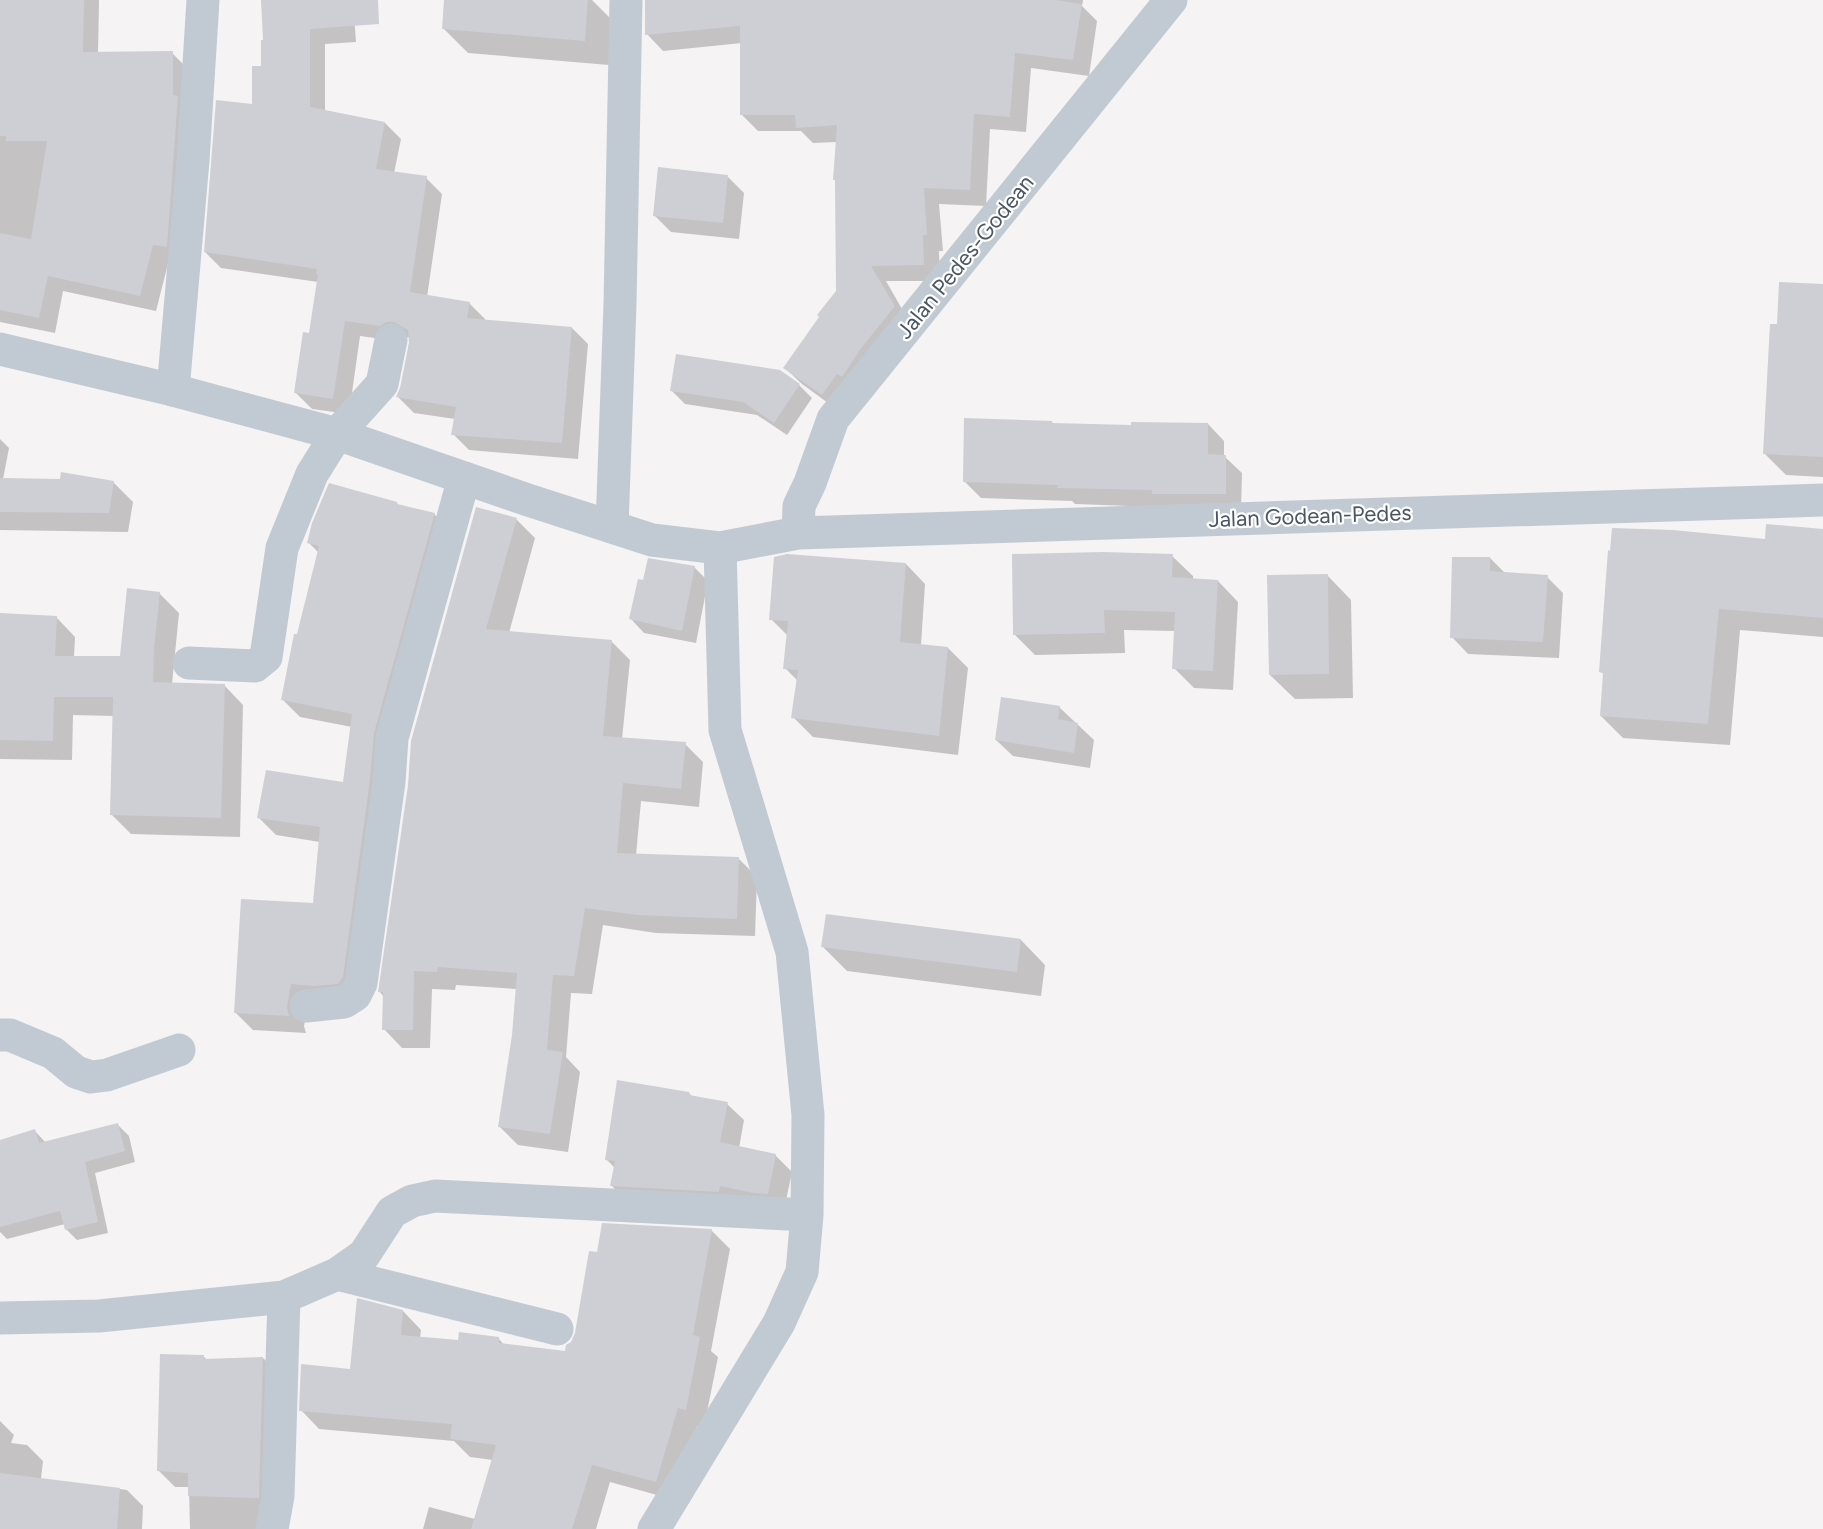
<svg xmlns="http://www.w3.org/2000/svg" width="1823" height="1529" font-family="Figtree,sans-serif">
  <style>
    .shadow { fill: #0003 }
    .building { fill: #cdcfd5 }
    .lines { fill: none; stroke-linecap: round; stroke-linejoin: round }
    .minor { stroke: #c1cad2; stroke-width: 33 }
    .tertiary { stroke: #c1cad2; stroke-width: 33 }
    .labels { text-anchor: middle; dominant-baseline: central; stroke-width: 4.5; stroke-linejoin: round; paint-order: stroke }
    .street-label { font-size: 22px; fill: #4a5661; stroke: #fff }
  </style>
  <rect width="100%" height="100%" fill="#f5f3f3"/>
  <path class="shadow" d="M 0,0 L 99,0 L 98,53 L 172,53 L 188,69 L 169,260 L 156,311 L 63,291 L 55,333 L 0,322 Z
    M 263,0 L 353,0 L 356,42 L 325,44 L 325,112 L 385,123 L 401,139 L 394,173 L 426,178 L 442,194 L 427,297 L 469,303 L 485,319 L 485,321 L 572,328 L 588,344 L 578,459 L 469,450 L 453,434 L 455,419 L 414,413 L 398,397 L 402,388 L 410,337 L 402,338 L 396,341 L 360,336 L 349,414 L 312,409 L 296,393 L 311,335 L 318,282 L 221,268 L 205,252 L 254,106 L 263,68 L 265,42 Z
    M 446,0 L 592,0 L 613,21 L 609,65 L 468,53 L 443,28 Z
    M 646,0 L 1083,0 L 1082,6 L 1097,21 L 1089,76 L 1031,68 L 1026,132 L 990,129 L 986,206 L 939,204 L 943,251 L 939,251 L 940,281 L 886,281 L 910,323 L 839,411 L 802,384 L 785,368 L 838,292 L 837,142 L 813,143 L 801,131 L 758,131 L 741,114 L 742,43 L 663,51 L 647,34 Z
    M 728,177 L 744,193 L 739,239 L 671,232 L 654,215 Z
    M 1823,286 L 1823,477 L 1786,475 L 1765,454 L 1778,326 Z
    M 799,385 L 812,398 L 787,435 L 757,415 L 685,404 L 672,391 Z
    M 1052,422 L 1054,424 L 1132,426 L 1208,424 L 1224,441 L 1224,456 L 1242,473 L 1241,510 L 1075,504 L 1072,501 L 981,498 L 964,481 Z
    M 0,439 L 9,448 L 3,479 L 113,482 L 133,502 L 128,532 L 0,530 Z
    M 397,503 L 400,507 L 434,514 L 452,532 L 391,752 L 360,995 L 309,1001 L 304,1026 L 306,1033 L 253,1030 L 235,1012 L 314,904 L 320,842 L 276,835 L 259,818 L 344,783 L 352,727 L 300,717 L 282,699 L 319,553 L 308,542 Z
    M 477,508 L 517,520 L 535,538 L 509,633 L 611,641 L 630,660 L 622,739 L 685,744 L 703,762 L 699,807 L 641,801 L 636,855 L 738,858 L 757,877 L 755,936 L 656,933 L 603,925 L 592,994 L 571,993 L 566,1057 L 580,1072 L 568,1152 L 518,1145 L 500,1127 L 513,1035 L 517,989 L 456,985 L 455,990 L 432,989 L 430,1048 L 402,1048 L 384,1029 L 384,997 L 379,991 Z
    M 1823,530 L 1823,637 L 1740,630 L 1730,745 L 1623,738 L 1601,716 L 1605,675 L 1601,672 L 1766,540 Z
    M 1172,556 L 1193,576 L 1193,580 L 1218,581 L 1238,602 L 1233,690 L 1194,688 L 1174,668 L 1176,631 L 1124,630 L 1125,653 L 1035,655 L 1014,634 Z
    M 1490,558 L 1505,573 L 1547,577 L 1563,593 L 1559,658 L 1468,654 L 1452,637 Z
    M 906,564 L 925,584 L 921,645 L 948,648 L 968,668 L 958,755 L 813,737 L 793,717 L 798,681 L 785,668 L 788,636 L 771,619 Z
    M 694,567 L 708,581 L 696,643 L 644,633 L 631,619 L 644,582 Z
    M 1327,575 L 1351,600 L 1353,698 L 1295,699 L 1270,675 Z
    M 159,593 L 179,613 L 172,684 L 224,685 L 243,705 L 240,837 L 131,834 L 111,814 L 114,716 L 73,715 L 72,760 L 0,759 L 0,614 L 56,617 L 75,637 L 74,657 L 121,657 Z
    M 1059,707 L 1094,740 L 1090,768 L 1013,756 L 996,740 Z
    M 1021,940 L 1045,965 L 1041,996 L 847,971 L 823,947 Z
    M 689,1093 L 692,1097 L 727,1104 L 744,1120 L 739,1148 L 775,1155 L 792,1172 L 784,1210 L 628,1202 L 612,1186 L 615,1168 L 607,1160 Z
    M 118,1125 L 129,1136 L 135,1162 L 95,1173 L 108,1233 L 77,1240 L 66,1229 L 65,1224 L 7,1239 L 0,1232 L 0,1141 L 35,1131 L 46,1143 Z
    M 711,1230 L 730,1249 L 711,1351 L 718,1357 L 704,1427 L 697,1426 L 675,1500 L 610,1482 L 596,1529 L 423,1529 L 429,1507 L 475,1519 L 493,1460 L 470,1457 L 454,1441 L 319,1429 L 301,1410 L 352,1370 L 403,1311 L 421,1330 L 420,1338 L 459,1341 L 499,1339 L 505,1346 L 567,1352 L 577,1333 L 598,1254 Z
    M 203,1356 L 207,1360 L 263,1358 L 279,1374 L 270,1529 L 190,1529 L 189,1487 L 175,1487 L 159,1471 Z
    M 0,1421 L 14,1435 L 11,1443 L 27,1445 L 43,1461 L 41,1479 L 127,1490 L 143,1506 L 142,1529 L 0,1529 Z"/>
  <path class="building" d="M 0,0 L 84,0 L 83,52 L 173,51 L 173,95 L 178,96 L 167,247 L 153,245 L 140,296 L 48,276 L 39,318 L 0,310 L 0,233 L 31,239 L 47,141 L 6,141 L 6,136 L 0,136 Z
    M 261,0 L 378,0 L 379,24 L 310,29 L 310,107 L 385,122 L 376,169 L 427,176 L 410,292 L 470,302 L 467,318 L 572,327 L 562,443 L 451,435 L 456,407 L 396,397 L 400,388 L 409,343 L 408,330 L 394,322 L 386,322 L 380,326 L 345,321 L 333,399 L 294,393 L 303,332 L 309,333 L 318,274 L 316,274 L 317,269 L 204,252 L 216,100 L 252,104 L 252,66 L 261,66 L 261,40 L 263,40 Z
    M 444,0 L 588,0 L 585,41 L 442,29 Z
    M 645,0 L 1055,0 L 1082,4 L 1073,60 L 1015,53 L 1010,117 L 974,114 L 970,190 L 924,188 L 927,235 L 923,235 L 924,265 L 871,266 L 895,306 L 862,347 L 842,377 L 837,374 L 822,395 L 783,368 L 819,317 L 817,315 L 836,291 L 835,180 L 833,180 L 837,125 L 796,128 L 795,115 L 740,115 L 740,26 L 645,35 Z
    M 658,167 L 728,175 L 723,223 L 653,216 Z
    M 1779,282 L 1823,284 L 1823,457 L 1763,454 L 1770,324 L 1777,324 Z
    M 676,354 L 780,370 L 800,384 L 774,423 L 743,402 L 670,391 Z
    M 964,418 L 1052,421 L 1052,423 L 1131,425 L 1131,422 L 1208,423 L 1208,454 L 1226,455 L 1226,494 L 1152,494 L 1152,490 L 1057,488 L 1058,485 L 963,482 Z
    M 61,472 L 114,481 L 109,513 L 0,512 L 0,478 L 60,479 Z
    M 329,483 L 397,502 L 397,504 L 435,513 L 374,733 L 370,780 L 343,977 L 338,984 L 314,986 L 291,984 L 287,1007 L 289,1016 L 234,1013 L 241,899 L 313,903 L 320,827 L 257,818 L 266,770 L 343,782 L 352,714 L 281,700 L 294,634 L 297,634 L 319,546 L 307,543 L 312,523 Z
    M 476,507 L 517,518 L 486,629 L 612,640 L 603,736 L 686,742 L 681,789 L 623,783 L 617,853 L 739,857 L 737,919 L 637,915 L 585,908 L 574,976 L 553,975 L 547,1050 L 563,1052 L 550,1134 L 498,1127 L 512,1035 L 517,973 L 438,967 L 437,972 L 414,971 L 413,1030 L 382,1030 L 383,992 L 378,992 L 408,785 L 411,741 Z
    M 1766,524 L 1823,529 L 1823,618 L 1719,609 L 1708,724 L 1600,716 L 1603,673 L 1599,672 L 1608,550 L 1610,551 L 1612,528 L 1673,530 L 1765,539 Z
    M 1103,552 L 1173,554 L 1172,577 L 1218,580 L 1213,671 L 1172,669 L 1175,612 L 1104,610 L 1105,633 L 1013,635 L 1012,554 Z
    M 787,554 L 906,563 L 900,642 L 948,647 L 939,736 L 791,718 L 798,670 L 783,669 L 788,621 L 769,620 L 774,557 Z
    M 1452,557 L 1490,557 L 1490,571 L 1548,575 L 1543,642 L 1450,638 Z
    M 648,558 L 695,566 L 682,631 L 629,619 L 638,579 L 643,580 Z
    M 1328,574 L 1329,674 L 1269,675 L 1267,575 Z
    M 127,588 L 160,592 L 154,648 L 153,682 L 225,684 L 221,818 L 110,815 L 113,697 L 54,697 L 53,741 L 0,740 L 0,613 L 57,616 L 55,656 L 120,656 Z
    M 1001,697 L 1060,706 L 1058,719 L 1078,723 L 1074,753 L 995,740 Z
    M 826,914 L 1021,939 L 1017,972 L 821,947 Z
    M 617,1080 L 689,1092 L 689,1095 L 728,1102 L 720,1142 L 776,1154 L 768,1194 L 753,1193 L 720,1186 L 719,1192 L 610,1186 L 615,1161 L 605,1160 Z
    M 118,1123 L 125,1151 L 85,1162 L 98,1222 L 65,1230 L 60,1211 L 0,1227 L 0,1140 L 35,1129 L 39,1143 Z
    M 602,1223 L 712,1229 L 693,1335 L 700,1337 L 686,1410 L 678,1408 L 656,1482 L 592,1465 L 572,1529 L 471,1529 L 496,1445 L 450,1439 L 452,1424 L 299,1411 L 301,1364 L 350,1369 L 357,1298 L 403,1310 L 401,1335 L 458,1340 L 459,1332 L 499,1337 L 499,1343 L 565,1351 L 566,1345 L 571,1342 L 575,1333 L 589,1251 L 597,1252 Z
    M 160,1354 L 204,1355 L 204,1359 L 263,1357 L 259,1498 L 188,1496 L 188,1473 L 157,1471 Z
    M 0,1473 L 120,1488 L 117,1529 L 0,1529 Z"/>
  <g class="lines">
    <path class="minor" d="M 173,390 L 193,160 L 203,0
      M 612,527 L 620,304 L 626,0
      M 189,663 L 255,666 L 266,657 L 282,548 L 312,474 L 337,434 L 382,384 L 391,340
      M 306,1006 L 344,1002 L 355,995 L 361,983 L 389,782 L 392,738 L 464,478
      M 0,1035 L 10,1035 L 53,1053 L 76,1072 L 91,1077 L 107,1075 L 179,1050
      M 337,1274 L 557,1329
      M 0,1318 L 99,1316 L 284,1297 L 337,1274 L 364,1255 L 392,1212 L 412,1201 L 435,1196 L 807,1215
      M 272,1529 L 278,1496 L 284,1297
      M 654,1529 L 779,1323 L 802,1272 L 807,1215 L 808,1115 L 792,952 L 725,730 L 720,548"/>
    <path class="tertiary" d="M 0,349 L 173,390 L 337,434 L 528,500 L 652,540 L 720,548 L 798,533 L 1823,500
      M 798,533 L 799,506 L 810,483 L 833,419 L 1171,0"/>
  </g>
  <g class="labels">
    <g class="street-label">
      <text transform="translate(965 257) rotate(-51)">Jalan Pedes-Godean</text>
      <text transform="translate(1310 516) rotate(-2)">Jalan Godean-Pedes</text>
    </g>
  </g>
</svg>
